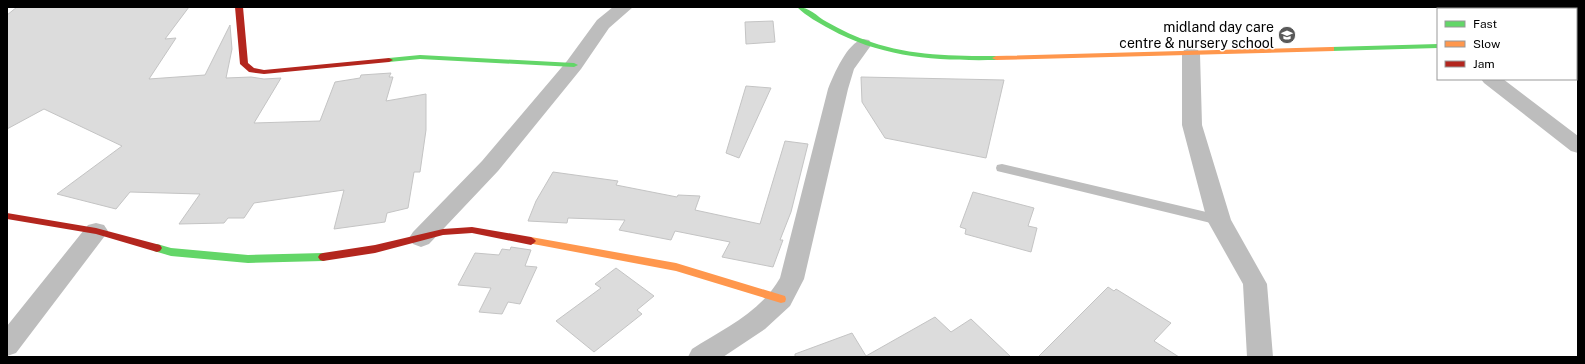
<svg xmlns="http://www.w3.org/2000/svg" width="1585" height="364" font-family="'Public Sans',sans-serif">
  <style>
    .building { fill: #dcdcdc; stroke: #c4c4c4 }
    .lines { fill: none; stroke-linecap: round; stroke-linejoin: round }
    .lane { fill: #bdbdbd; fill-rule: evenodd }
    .street { fill: #bdbdbd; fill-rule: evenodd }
    .fast { fill: #63d668; fill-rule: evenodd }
    .slow { fill: #ff974d; fill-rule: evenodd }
    .jam { fill: #b3261e; fill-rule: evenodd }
    .labels { text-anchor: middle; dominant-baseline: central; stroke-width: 3; stroke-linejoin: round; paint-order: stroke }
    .poi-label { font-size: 14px; fill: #000; stroke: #fff; text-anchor: end }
  </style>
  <rect width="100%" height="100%" fill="#fff"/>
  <path class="building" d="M 17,7 L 189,7 L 165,39 L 176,38 L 149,79 L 205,75 L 230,25 L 232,49 L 226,78 L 251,77 L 264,79 L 281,78 L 254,123 L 320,121 L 335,82 L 360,78 L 361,75 L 391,73 L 389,77 L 393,77 L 386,101 L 426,94 L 426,130 L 420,172 L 414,172 L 408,208 L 387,213 L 385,222 L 334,229 L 344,190 L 254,203 L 244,218 L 228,218 L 224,223 L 179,224 L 200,194 L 130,192 L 116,209 L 57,194 L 122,146 L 44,109 L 7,129 L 7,15 Z
    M 773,21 L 775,42 L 746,44 L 745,22 Z
    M 861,77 L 1004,80 L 986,158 L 885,138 L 862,102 Z
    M 746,86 L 771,88 L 739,158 L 726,153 Z
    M 785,141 L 808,144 L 791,212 L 780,240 L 783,240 L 773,267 L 722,257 L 730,242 L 675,231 L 671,240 L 619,230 L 625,220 L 568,218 L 567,223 L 528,221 L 536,201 L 553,172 L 618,181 L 616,185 L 677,197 L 678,195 L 700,196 L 695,210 L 760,224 Z
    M 973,192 L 1034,208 L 1028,226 L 1037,228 L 1031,252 L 965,234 L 966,229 L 960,227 Z
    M 511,247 L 531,250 L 525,266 L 537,267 L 520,304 L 508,302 L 502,314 L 479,312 L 491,288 L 458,285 L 475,253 L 499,255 L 502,249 L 510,250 Z
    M 616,268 L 654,296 L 637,310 L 642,314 L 594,352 L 556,321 L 601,288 L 595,284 Z
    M 1108,287 L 1114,291 L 1116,289 L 1171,323 L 1154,341 L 1179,357 L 1038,357 Z
    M 935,317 L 951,332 L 971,319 L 1011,357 L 795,357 L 795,354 L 852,333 L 866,356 Z"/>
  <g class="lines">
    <path class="lane" d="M 1002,164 L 1219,215 L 1224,217 L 1226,220 L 1224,223 L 1219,225 L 997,171 L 996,168 L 997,165 Z"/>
    <path class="street" d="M 613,7 L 633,7 L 609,28 L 581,69 L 498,171 L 429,244 L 421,247 L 413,244 L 409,238 L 413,232 L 482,161 L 567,61 L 597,20 Z
      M 863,39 L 869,40 L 872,44 L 854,69 L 848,89 L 804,279 L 790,306 L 765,329 L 723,357 L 688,357 L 692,349 C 723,329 761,312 780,278 L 828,89 C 834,74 847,43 863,39 Z
      M 1191,48 L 1198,50 L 1200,54 L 1202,125 L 1231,220 L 1267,284 L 1273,357 L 1247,357 L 1243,284 L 1207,220 L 1182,125 L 1182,54 L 1184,50 Z
      M 1481,79 L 1503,79 L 1578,136 L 1578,153 L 1571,151 L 1484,83 Z
      M 96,223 L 104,225 L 108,231 L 104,237 L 16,353 L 7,356 L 7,326 L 88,225 Z"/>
    <path class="fast" d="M 797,7 C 810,7 816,16 827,22 C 841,30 856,37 871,42 C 911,56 954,56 996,56 L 1000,58 L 996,60 C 938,61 882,58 830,29 C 819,23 806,16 797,7 Z
      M 1438,44 L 1438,48 L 1331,51 L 1327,49 L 1331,47 Z
      M 420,55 L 574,63 L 578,65 L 574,67 L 420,59 L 389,62 L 385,60 L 389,58 Z
      M 157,244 L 171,248 L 248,255 L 323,253 L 326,254 L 328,257 L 326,260 L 323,261 L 248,263 L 171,256 L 154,251 L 152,248 L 154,245 Z"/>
    <path class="slow" d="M 1331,47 L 1334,47 L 1334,51 L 996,60 L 992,58 L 996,56 Z
      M 531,237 L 676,263 L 785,296 L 786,299 L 785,302 L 781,303 L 676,271 L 528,243 L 526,241 L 528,239 Z"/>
    <path class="jam" d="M 235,7 L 243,7 L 248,63 L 254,68 L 264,70 L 389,58 L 393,60 L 389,62 L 264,74 L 249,72 L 240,64 Z
      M 1576,41 L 1578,41 L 1578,45 L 1576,45 Z
      M 7,213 L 96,228 L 160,245 L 162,248 L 160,251 L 157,252 L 96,234 L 7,219 Z
      M 472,227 L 531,237 L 534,239 L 536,241 L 534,243 L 531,245 L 472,233 L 443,235 L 375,253 L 323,261 L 320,260 L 318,257 L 320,254 L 323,253 L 375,245 L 443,229 Z"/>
  </g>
  <defs>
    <symbol id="school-disc" viewBox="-11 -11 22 22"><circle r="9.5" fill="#595959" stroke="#fff"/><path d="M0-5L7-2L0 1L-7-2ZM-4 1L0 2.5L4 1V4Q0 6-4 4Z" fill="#fff"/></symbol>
  </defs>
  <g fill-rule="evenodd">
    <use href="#school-disc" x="1277" y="25" width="20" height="20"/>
  </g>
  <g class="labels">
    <g class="poi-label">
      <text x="1274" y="27">midland day care<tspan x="1274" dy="16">centre &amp; nursery school</tspan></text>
    </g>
  </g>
  <rect width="1585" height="364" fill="none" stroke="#000000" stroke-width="16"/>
  <rect x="1437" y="8" width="140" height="72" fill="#ffffff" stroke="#999999"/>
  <rect x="1445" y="21" width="20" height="6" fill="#63d668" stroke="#999999"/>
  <text x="1473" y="28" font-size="12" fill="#000000">Fast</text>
  <rect x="1445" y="41" width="20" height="6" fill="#ff974d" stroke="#999999"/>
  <text x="1473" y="48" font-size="12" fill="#000000">Slow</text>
  <rect x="1445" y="61" width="20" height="6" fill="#b3261e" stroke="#999999"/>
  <text x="1473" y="68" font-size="12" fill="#000000">Jam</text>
</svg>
